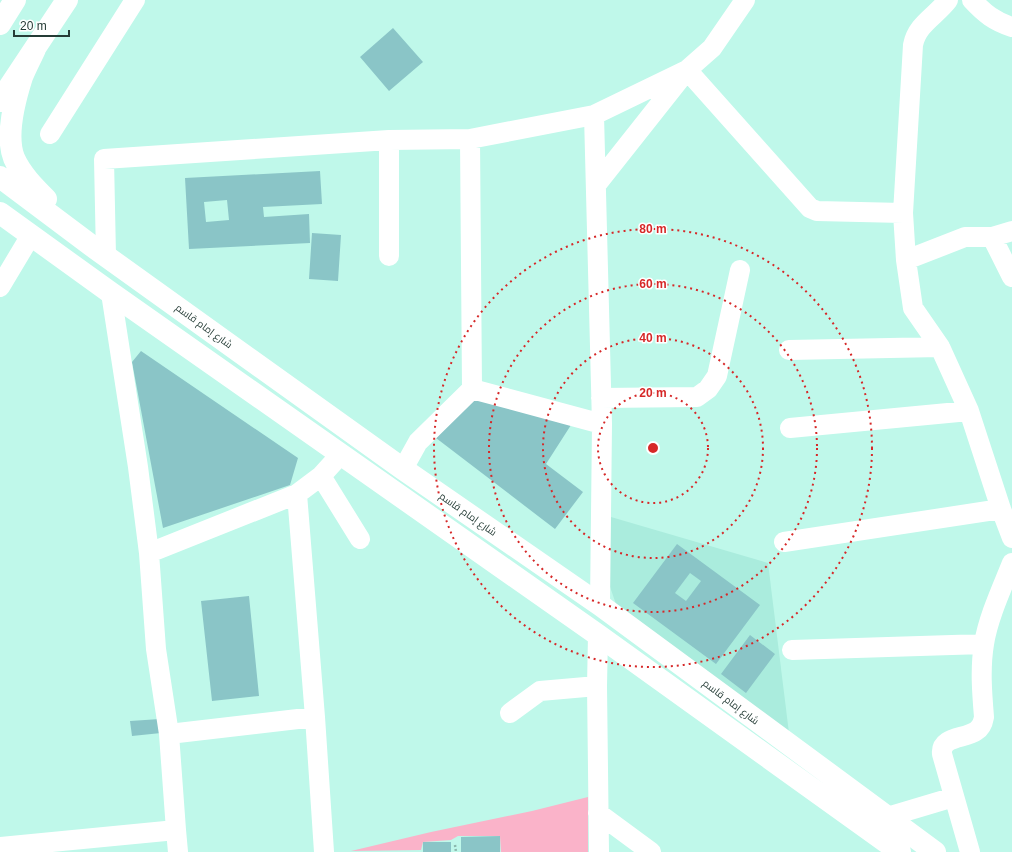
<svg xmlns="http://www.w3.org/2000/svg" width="1012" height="852" font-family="Arial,Cairo,sans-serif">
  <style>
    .built { fill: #aaecdd }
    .green { fill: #fab3c9 }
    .building { fill: #8ac5c7; fill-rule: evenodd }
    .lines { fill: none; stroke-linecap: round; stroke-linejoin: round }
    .path { stroke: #8bb8ad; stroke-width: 2.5; stroke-dasharray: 2 2; stroke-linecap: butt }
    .minor { stroke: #fff; stroke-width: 20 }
    .major { stroke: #fff; stroke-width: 22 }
    .ring { fill: none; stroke: #d62828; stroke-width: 2; stroke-dasharray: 2 4 }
    .labels { text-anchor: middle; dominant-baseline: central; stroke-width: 3; stroke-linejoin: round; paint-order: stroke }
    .street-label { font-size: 10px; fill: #253c36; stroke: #fff }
    .centre { fill: #d62828; stroke: #fff; stroke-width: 2 }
    .ring-label { font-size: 12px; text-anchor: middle; font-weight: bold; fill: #d62828; stroke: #fff; stroke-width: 3; stroke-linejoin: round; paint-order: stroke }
  </style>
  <rect width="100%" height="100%" fill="#bff8ea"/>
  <path class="built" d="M 611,517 L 768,563 L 789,733 L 617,607 L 609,584 Z"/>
  <path class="green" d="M 588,797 L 588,852 L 501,852 L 500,836 L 458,836 L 451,840 L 423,842 L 421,850 L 351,851 L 431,832 L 532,811 Z"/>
  <path class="building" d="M 393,28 L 423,62 L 389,91 L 360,57 Z
    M 320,171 L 322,204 L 263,207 L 264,217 L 309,214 L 310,243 L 189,249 L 185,178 ZM 227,200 L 229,220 L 206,222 L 204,202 Z
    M 312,233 L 341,235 L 338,281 L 309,279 Z
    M 141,351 L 298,458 L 290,485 L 163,528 L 132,362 Z
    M 475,398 L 571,425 L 546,464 L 583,492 L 555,529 L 436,438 Z
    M 677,544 L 760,605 L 716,664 L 633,603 ZM 690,573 L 701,581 L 686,601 L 675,593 Z
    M 249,596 L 259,696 L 212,701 L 201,601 Z
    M 750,635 L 775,654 L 746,693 L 721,674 Z
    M 160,719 L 161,733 L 132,736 L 130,721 Z
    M 500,836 L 500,852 L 461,852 L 461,837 Z
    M 423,842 L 451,842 L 451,852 L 423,852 Z"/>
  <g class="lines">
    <path class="path" d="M 455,845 L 456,852"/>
    <path class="minor" d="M 948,0 C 936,16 917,24 913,45 L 903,213 L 906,260 L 913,308 L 940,347 L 969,411 L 1001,509 L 1012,538
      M 972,0 C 985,14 994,21 1012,27
      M 594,115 L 602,424 L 600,605
      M 50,134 L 135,0
      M 470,139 L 472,389
      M 389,140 L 389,256
      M 596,185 L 687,70 L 712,48 L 745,0
      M 992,237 L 1012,277
      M 106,256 L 104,159 L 389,140 L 470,139 L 594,115 L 687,70 L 810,208 L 817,211 L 903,213
      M 906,260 L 965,237 L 992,237 L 1012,231
      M 0,287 L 31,235
      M 111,293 L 138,467 L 149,553 L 156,649 L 169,734 L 176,830 L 178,852
      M 789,350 L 940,347
      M 601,398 L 697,397 L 708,389 L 717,376 L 740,270
      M 790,428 L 969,411
      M 403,469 L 418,442 L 472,389 L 602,424
      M 321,476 L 360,539
      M 297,494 L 315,717 L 324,852
      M 784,542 L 1001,509
      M 149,553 L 297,494 L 321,476 L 341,454
      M 598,635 L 597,686 L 599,852
      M 792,650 L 984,644
      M 510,713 L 540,691 L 597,686
      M 169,734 L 315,717
      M 598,813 L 651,852
      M 887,817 L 954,797
      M 0,847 L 176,830
      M 970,852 L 942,754 C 940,736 965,739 976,731 C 981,728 983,723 984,717 C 982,693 980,668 984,644 C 988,618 1002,588 1012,563"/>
    <path class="major" d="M 0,24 L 15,0
      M 35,49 C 31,58 26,67 22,77 C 15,99 5,135 14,158 C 21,174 34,187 46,199
      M 0,101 L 67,0
      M 0,177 L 96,249 L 403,469 L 600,605 L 935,852
      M 0,213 L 111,293 L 598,635 L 900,852"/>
  </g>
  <g class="ring">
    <circle cx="653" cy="448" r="55"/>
    <circle cx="653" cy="448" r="110"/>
    <circle cx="653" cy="448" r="164"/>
    <circle cx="653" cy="448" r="219"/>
  </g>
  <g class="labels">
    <g class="street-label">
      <text transform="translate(204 326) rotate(36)">شارع إمام قاسم</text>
      <text transform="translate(468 514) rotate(35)">شارع إمام قاسم</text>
      <text transform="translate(731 702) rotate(37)">شارع إمام قاسم</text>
    </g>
  </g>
  <circle cx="653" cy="448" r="6" class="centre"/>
  <g class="ring-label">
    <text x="653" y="233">80 m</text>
    <text x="653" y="288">60 m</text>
    <text x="653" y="342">40 m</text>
    <text x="653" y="397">20 m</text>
  </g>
  <path d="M14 30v6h55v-6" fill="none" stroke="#253c36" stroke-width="2"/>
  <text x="20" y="30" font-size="12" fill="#253c36" stroke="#ffffff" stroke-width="3" paint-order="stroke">20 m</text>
</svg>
